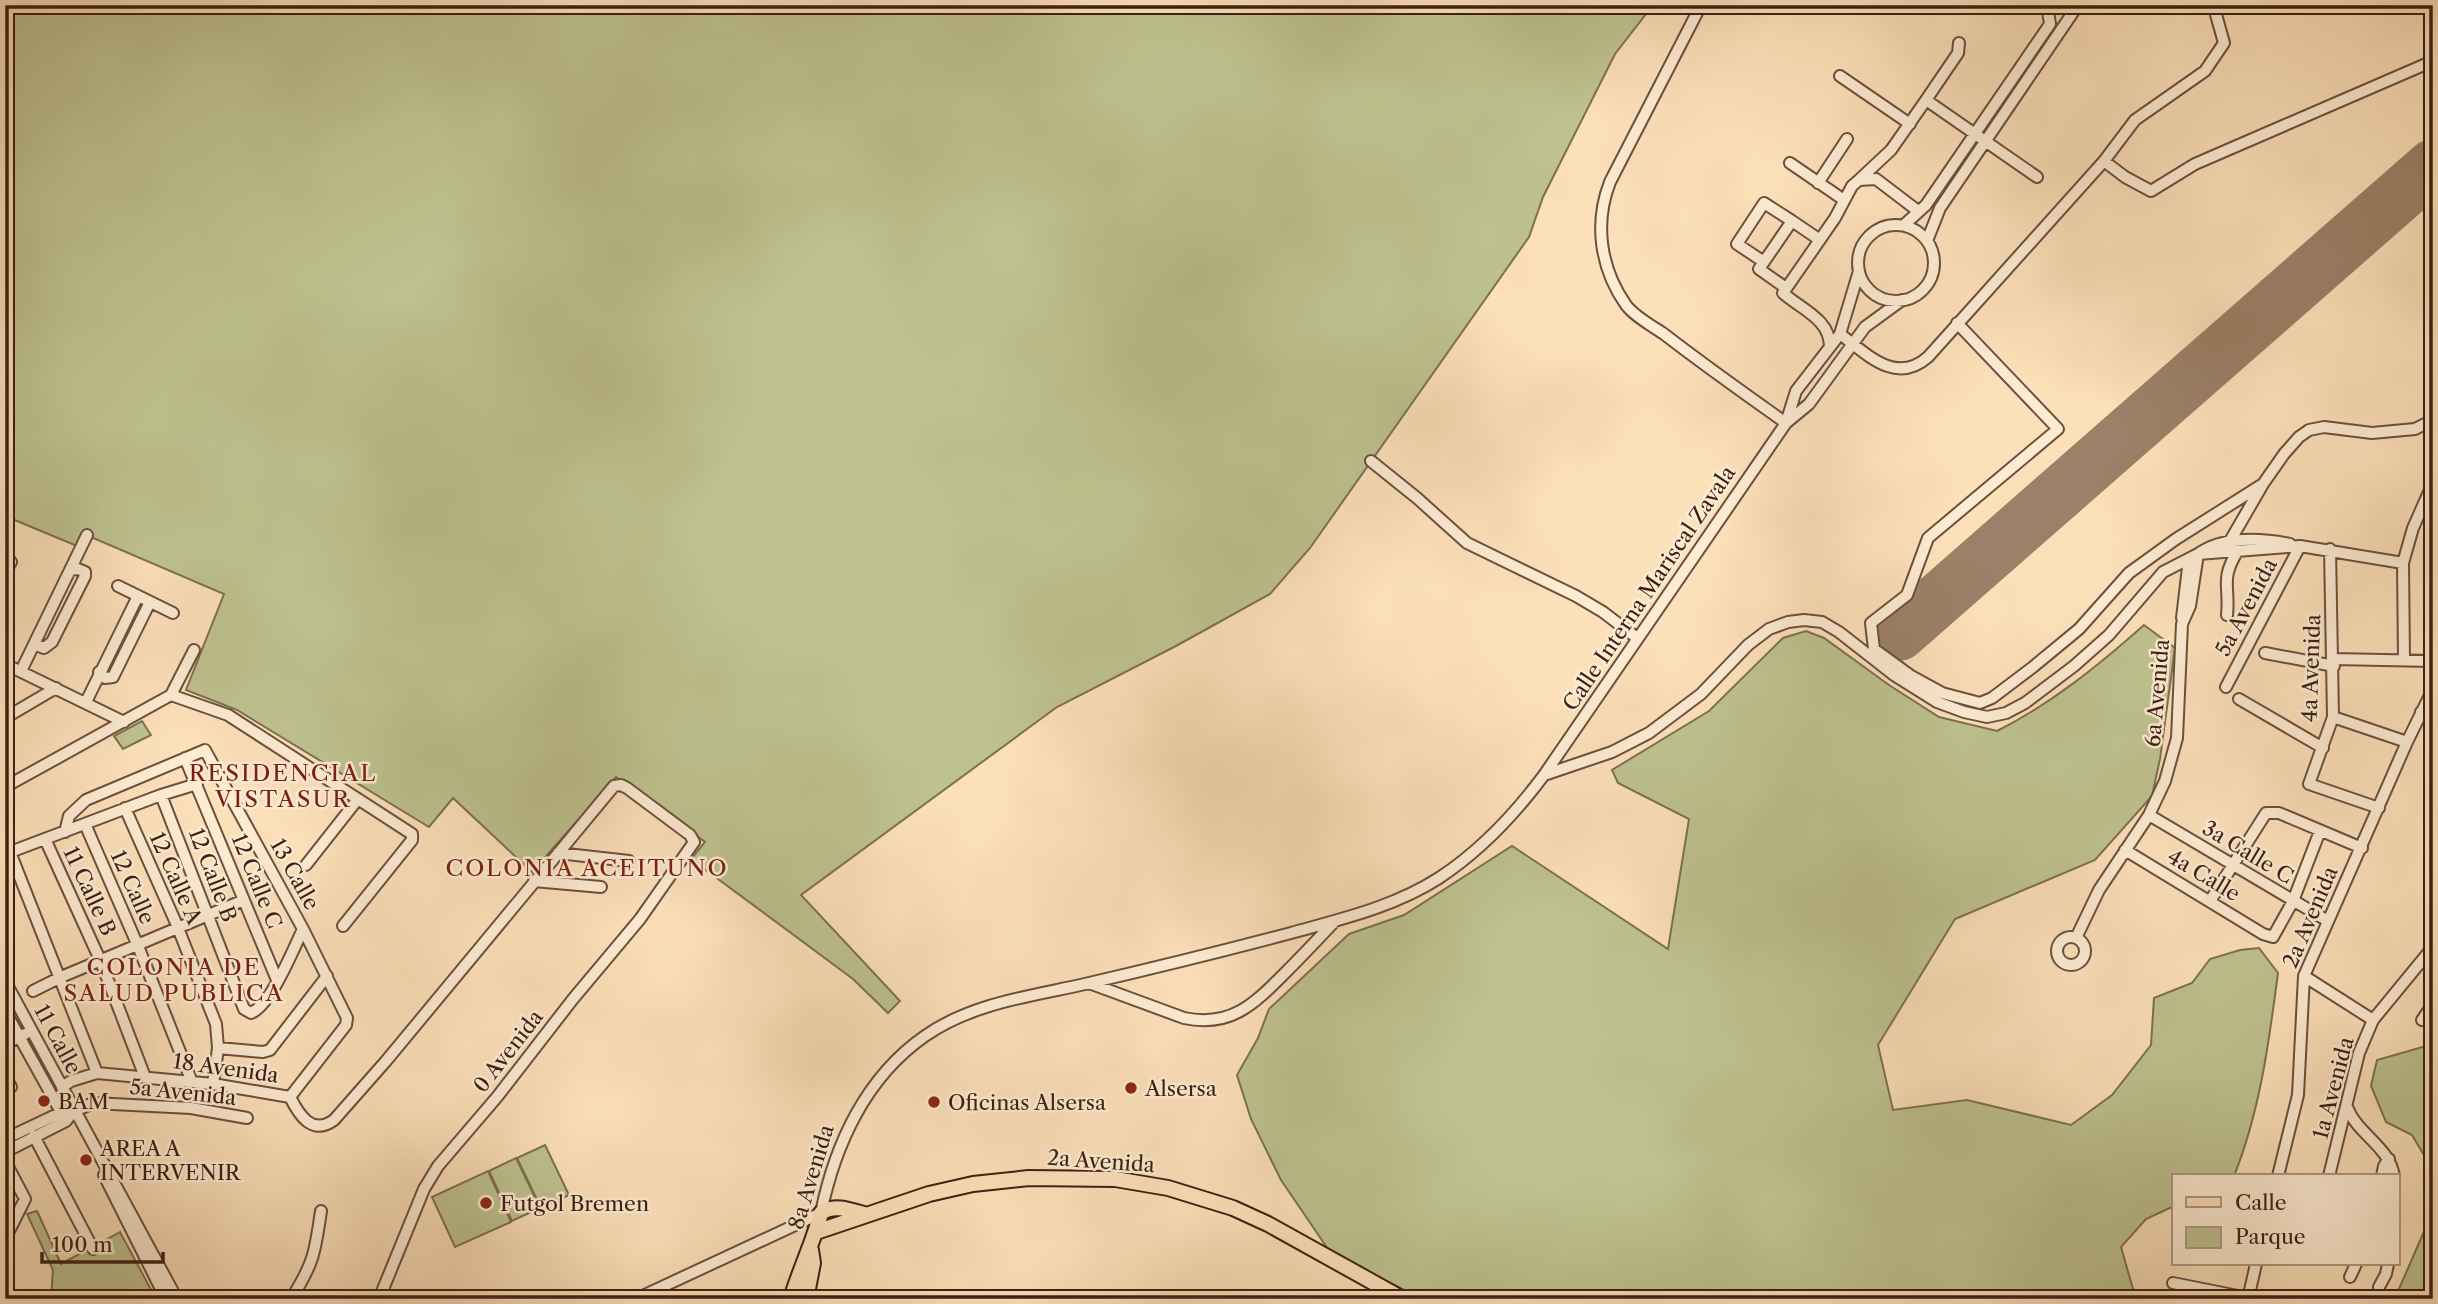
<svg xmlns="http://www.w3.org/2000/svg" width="2438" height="1304" font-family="'Libre Caslon Text',serif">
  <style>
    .green { fill: #bec290; stroke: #7d7052; stroke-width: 2 }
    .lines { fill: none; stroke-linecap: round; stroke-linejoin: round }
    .runway { stroke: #9c8067; stroke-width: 54 }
    .minor-casing { stroke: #6c4f3e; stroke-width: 14 }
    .major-casing { stroke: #3c1f14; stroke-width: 18 }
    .minor { stroke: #fdebd2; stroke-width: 10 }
    .major { stroke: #fce0ba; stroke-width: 14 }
    .poi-dot { fill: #8f2418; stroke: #fdebd2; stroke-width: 2.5 }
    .labels { text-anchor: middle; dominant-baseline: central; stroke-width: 5; stroke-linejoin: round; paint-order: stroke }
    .street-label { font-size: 21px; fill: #3c1f14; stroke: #fdebd2 }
    .poi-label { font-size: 21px; fill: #3c1f14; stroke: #fdebd2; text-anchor: start }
    .neighbourhood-label { font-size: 23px; letter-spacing: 2px; fill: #7a1f14; stroke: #fdebd2 }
  </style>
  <rect width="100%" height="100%" fill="#fce0ba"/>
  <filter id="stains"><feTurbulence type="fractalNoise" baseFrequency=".00286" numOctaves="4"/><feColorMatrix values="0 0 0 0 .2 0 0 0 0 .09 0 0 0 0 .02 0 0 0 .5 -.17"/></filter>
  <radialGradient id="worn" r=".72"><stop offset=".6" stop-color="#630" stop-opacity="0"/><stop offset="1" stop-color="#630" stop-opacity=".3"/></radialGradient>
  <path class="green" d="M 5,5 L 1653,5 L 1615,54 L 1543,197 L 1529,237 L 1310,548 L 1270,594 L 1176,646 L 1057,707 L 801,895 L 900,1001 L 888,1013 L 853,979 L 691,859 L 705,842 L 616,777 L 532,872 L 453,798 L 429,827 L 237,710 L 186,690 L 224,594 L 84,534 L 77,546 L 5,516 Z
    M 2144,625 L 2175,648 L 2160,759 L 2152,796 L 2095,860 L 1955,919 L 1878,1045 L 1893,1110 L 1967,1100 L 2071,1125 L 2112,1095 L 2151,1045 L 2154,998 L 2192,983 L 2210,959 L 2240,950 L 2259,948 L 2278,973 C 2269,1042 2260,1111 2234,1176 L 2174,1176 L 2174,1206 L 2146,1219 L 2121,1247 L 2135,1296 L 2141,1299 L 1961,1299 L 1942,1292 L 1901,1299 L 1423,1299 L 1332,1255 L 1281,1180 L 1251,1119 L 1237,1075 L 1258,1038 L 1269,1009 L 1349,934 L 1404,915 L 1512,846 L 1668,949 L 1689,819 L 1618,783 L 1612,770 L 1709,711 L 1783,638 L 1806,631 L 1824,638 L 1889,685 L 1939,717 L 1997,731 C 2051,704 2099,665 2144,625 Z
    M 142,721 L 151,735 L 123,749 L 114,736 Z
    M 2433,1044 L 2433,1299 L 2387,1299 L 2399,1289 L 2426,1227 L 2431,1167 L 2412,1135 L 2386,1122 L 2371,1086 L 2377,1060 Z
    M 545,1145 L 569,1195 L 541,1208 L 517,1158 Z
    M 516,1158 L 540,1208 L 512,1221 L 489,1171 Z
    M 488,1171 L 511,1222 L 455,1247 L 432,1197 Z
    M 37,1211 L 61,1264 L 120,1232 L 156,1299 L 51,1299 L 53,1270 L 27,1214 Z"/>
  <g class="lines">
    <path class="runway" d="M 1899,634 L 2433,166"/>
    <defs>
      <path id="minor" d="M 1701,5 L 1610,182 C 1594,223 1600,268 1626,305 C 1634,316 1652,326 1664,334 C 1704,365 1745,394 1786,423
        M 1840,76 L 1910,124
        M 1926,100 L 1958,53 L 1959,43
        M 2104,161 L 2125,177 L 2151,191 L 2195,164 L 2433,61
        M 1790,163 L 1844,200
        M 1860,179 L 1891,150 L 1926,100 L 2037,177
        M 1818,183 L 1847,139
        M 1904,225 L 1926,205 L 2050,24 L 2047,5
        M1858 263a38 38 0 1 1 76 0a38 38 0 1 1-76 0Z
        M 1927,241 L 1940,208 L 2078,5
        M 1764,262 L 1737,244 L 1764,203 L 1792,221
        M 1786,288 L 1759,269 L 1792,221 L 1820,240
        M 1957,323 L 2058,429 L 1928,538 L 1907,595 L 1871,623 L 1874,649 L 1911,676 L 1942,693 L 1980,703 L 1992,698 L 2033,667 L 2079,629 L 2129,573 L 2176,539 L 2263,484 L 2284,454 L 2299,437 L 2309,430 L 2324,427 L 2372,433 L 2415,429 L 2433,420
        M 1840,334 C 1866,353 1895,386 1928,357 L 2104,161 L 2135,120 L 2205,71 L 2224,43 L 2215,11 L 2206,5
        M 1830,347 C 1830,319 1802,310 1783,293 L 1835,218 L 1852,186 L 1859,180 L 1876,179 L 1918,211
        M 1786,423 L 1796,391 L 1840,334 L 1859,271
        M 1371,461 L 1417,498 L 1467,543 L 1576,596 L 1603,612 L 1637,638
        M 2231,546 L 2230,541 L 2263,484
        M 2330,549 L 2333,717 L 2309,784 L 2379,808
        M 2198,554 C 2223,536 2261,538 2290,544
        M 5,555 L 11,562 L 5,573
        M 118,586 L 173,613
        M 2227,615 C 2230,586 2220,580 2237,552
        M 2182,618 L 2189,559
        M 34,644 L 44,648 L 52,642 L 85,576 L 85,572 L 78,569 L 70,570
        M 2265,653 L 2334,666
        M 2333,659 L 2433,661
        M 2404,660 L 2403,563 L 2413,528 L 2433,483
        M 5,664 L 124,722
        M 21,671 L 87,535
        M 99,672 L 105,678 L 113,677 L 150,602
        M 2226,687 L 2300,546
        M 171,695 L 228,715 L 412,834 L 412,840 L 343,926
        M 171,695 L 194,650
        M 2239,699 L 2323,748
        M 86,702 L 138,596
        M 2421,712 L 2433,722
        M 2333,717 L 2407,742
        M 5,718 L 56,688
        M 185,758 L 277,980
        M 1544,775 L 1612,752 L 1649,733 L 1701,694 L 1748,645 L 1769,629 L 1788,622 L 1804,620 L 1822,622 L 1839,632 L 1894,675 L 1937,702 L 1964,712 L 1987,717 L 2006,713 L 2025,703 L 2074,666 L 2109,635 L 2163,572 L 2198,554 L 2300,546 L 2403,563
        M 5,787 L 171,695
        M 161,795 L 244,1009 L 251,1013 C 271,1005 293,950 303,929
        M 125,808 L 176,923 L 216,1024 L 218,1048 L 213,1084
        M 2149,815 L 2328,921
        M 85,824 L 138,946 L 192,1082
        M 65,832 L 69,816 L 86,800 L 205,750 L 303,929 L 347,1018 L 346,1025 L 290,1097
        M 45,839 L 101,962 L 145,1077
        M 2125,850 L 2263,934 L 2273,937 L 2293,901 L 2320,831
        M 10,852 L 97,1073
        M 558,853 L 629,861
        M 5,854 L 161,795 L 197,784
        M 306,865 L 358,799
        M 534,881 L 601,887
        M 2210,901 L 2266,813 L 2279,813 L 2362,848
        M2057 951a14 14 0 1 1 28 0a14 14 0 1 1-28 0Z
        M 2076,938 L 2099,890 L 2149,815 L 2165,781 L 2177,738 L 2182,624 L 2190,606 L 2198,554
        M 2304,976 L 2373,1020
        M 5,981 L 177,1299
        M 1089,983 L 1184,1018 C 1232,1028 1255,1003 1286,972 C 1303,955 1319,938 1335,921
        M 33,991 L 61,977 L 244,900
        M 5,1011 L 66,1121
        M 2422,1020 L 2433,1004
        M 5,1044 L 25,1034
        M 218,1048 L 263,1052 L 270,1050 L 327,976
        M 5,1076 L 11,1087 L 5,1091
        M 62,1087 L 71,1081 L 97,1073 L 213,1084 L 290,1097
        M 290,1097 C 299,1115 312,1136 334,1120 L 386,1061 L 614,786 L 621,785 L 627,788 L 690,835 L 694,842 L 640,919 L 573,999 L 497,1097 L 438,1166 L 424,1189 L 379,1299
        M 2347,1107 C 2357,1134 2389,1146 2394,1176
        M 34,1136 L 93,1249
        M 5,1139 L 62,1112 L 75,1111 L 93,1103 L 191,1108 L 247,1118
        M 5,1152 L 66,1121 L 70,1116
        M 5,1161 L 25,1199 L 5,1239
        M 104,1175 L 166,1299
        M 2278,1176 L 2298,1095 L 2304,976 L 2407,742 L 2433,689
        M 2329,1176 L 2359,1053 L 2373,1020 L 2433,947
        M 2382,1176 L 2384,1166 L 2389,1159
        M 2350,1277 L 2356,1264
        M 5,1279 L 11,1299
        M 2173,1283 L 2248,1298
        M 2379,1287 L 2386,1274 L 2388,1264
        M 291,1299 C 314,1263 315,1252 321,1211
        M 636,1299 L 821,1213 C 835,1144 866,1077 925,1036 C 972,1003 1032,996 1085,984 C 1154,968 1223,951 1291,933 C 1341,919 1394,907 1439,878 C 1480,851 1515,814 1544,775 L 1786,423 L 1809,404 L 1865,327 L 1902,300
        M 2248,1299 L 2256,1264"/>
      <path id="major" d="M 816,1232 L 929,1194 L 973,1184 L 1029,1178 L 1115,1179 L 1168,1188 L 1233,1208 L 1268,1224 L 1403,1299
        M 791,1299 C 800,1269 813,1243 821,1213 C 834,1203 853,1211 867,1215
        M 806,1299 L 813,1263 L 811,1250"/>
    </defs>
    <use href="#minor" class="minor-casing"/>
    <use href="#major" class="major-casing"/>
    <use href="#minor" class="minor"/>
    <use href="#major" class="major"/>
  </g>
  <g class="poi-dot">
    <circle cx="1131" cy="1088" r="7"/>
    <circle cx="44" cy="1101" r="7"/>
    <circle cx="934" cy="1102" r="7"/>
    <circle cx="86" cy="1160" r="7"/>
    <circle cx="486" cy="1203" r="7"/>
  </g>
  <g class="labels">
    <g class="street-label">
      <text transform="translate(1649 588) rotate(-56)">Calle Interna Mariscal Zavala</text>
      <text transform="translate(2246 607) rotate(-62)">5a Avenida</text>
      <text transform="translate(2311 668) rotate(-88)">4a Avenida</text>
      <text transform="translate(2157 693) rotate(-85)">6a Avenida</text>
      <text transform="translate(2248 852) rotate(31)">3a Calle C</text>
      <text transform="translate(295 874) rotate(61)">13 Calle</text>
      <text transform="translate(213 875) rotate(69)">12 Calle B</text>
      <text transform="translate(2204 875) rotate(31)">4a Calle</text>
      <text transform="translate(176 878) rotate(66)">12 Calle A</text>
      <text transform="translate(257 881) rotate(68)">12 Calle C</text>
      <text transform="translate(133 887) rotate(66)">12 Calle</text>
      <text transform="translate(90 891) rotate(65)">11 Calle B</text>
      <text transform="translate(2310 917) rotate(-67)">2a Avenida</text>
      <text transform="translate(58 1039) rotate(62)">11 Calle</text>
      <text transform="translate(508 1051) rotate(-52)">0 Avenida</text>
      <text transform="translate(226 1068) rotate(8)">18 Avenida</text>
      <text transform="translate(2333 1088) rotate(-75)">1a Avenida</text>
      <text transform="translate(183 1092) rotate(6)">5a Avenida</text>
      <text transform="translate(1101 1161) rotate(4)">2a Avenida</text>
      <text transform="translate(811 1177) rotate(-73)">8a Avenida</text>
    </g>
    <g class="poi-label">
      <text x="1145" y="1088">Alsersa</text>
      <text x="58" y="1101">BAM</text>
      <text x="948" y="1102">Oficinas Alsersa</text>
      <text x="100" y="1148">AREA A<tspan x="100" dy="24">INTERVENIR</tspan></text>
      <text x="500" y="1203">Futgol Bremen</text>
    </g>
    <g class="neighbourhood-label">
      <text x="283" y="773">RESIDENCIAL<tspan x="283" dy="26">VISTASUR</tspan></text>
      <text x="587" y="868">COLONIA ACEITUNO</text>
      <text x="174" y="967">COLONIA DE<tspan x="174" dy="26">SALUD PUBLICA</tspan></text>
    </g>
  </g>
  <rect width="2438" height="1304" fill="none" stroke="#fce0ba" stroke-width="28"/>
  <rect x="7" y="7" width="2424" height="1290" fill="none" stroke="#3c1f14" stroke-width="3.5"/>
  <rect x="14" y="14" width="2410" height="1276" fill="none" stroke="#3c1f14" stroke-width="2"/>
  <rect x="2172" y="1174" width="228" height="91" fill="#fdebd2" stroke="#b09986" stroke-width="2"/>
  <rect x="2186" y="1197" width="35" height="10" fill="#fce0ba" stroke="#b09986" stroke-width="2"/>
  <text x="2235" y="1210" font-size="21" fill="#3c1f14">Calle</text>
  <rect x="2186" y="1227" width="35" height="21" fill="#bec290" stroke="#b09986" stroke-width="2"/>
  <text x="2235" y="1244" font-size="21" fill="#3c1f14">Parque</text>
  <path d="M42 1252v10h121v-10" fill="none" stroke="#3c1f14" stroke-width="3.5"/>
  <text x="52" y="1252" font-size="21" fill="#3c1f14" stroke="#fdebd2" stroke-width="5" paint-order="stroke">100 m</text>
  <rect width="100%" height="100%" filter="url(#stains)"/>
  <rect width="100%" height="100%" fill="url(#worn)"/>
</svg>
